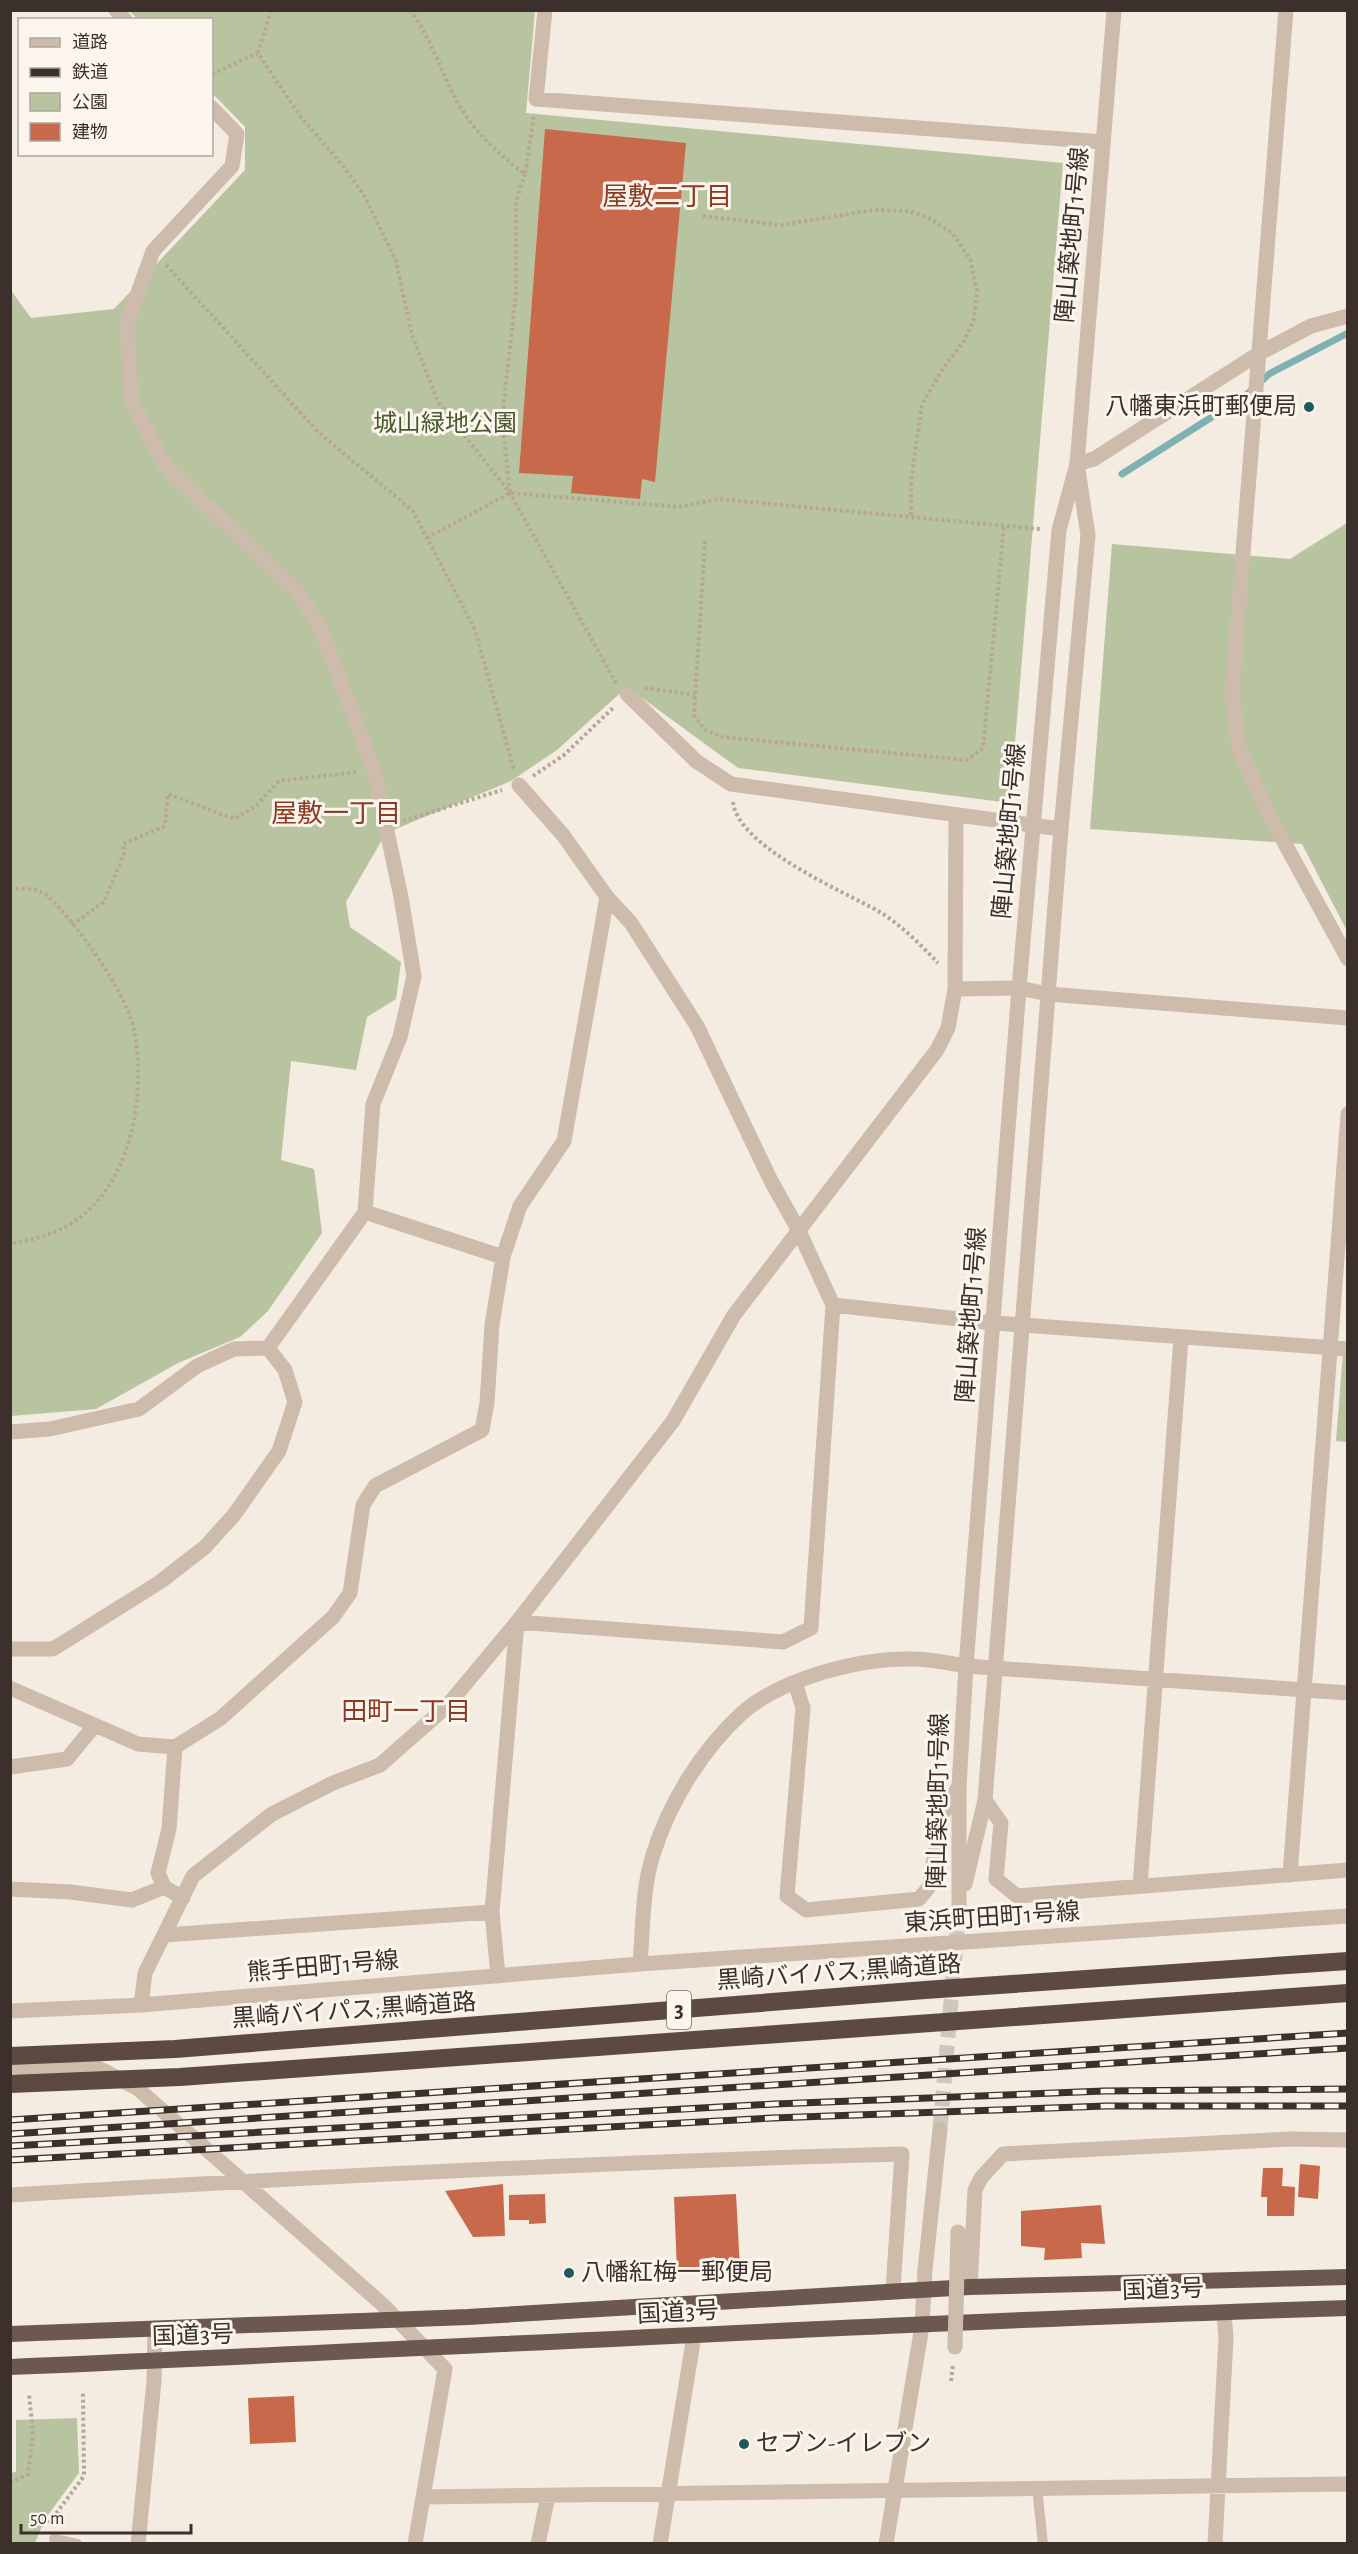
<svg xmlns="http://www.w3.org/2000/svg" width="1358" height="2554" font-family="'Alegreya Sans','Noto Sans JP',sans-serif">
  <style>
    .green { fill: #b8c4a0 }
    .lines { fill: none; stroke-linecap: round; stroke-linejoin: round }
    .stream { stroke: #7fb0b2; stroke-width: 7 }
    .building { fill: #c8694b }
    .tertiary-tunnel { stroke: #cfc6bd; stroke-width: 15; stroke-dasharray: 15 8; stroke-linecap: butt }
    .path { stroke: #b9a596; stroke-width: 4; stroke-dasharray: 3 3; stroke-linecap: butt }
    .service { stroke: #cdbbac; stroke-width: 10 }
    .minor { stroke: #cdbbac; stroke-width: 15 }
    .tertiary { stroke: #cdbbac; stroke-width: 15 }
    .trunk { stroke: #6c584f; stroke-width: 16 }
    .rail-casing { stroke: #3b302b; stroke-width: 7 }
    .rail { stroke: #fbf5ee; stroke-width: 4.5; stroke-dasharray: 14; stroke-linecap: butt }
    .pedestrian-bridge { stroke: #cdbbac; stroke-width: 15 }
    .motorway-bridge { stroke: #5c4a42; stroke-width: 18 }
    .poi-dot { fill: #1f5a5e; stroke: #fbf5ee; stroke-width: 2 }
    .labels { text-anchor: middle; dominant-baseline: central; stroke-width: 6; stroke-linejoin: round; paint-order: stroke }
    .shield { fill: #fbf5ee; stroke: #756b66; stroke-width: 1.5 }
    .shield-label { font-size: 22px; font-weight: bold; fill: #3b302b }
    .street-label { font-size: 24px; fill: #3b302b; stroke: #fbf5ee }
    .poi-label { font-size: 24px; fill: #3b302b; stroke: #fbf5ee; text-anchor: start }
    .park-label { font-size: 24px; fill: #4a5a2e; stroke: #fbf5ee }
    .neighbourhood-label { font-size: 26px; fill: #8c3b22; stroke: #fbf5ee }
  </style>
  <rect width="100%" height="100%" fill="#f4ebe1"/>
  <path class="green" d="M 129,11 L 535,11 L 526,113 L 1063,163 L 1010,803 L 738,768 L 627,687 L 557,750 L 511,781 L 386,833 L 346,902 L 350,927 L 401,962 L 396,999 L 367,1017 L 356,1070 L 291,1061 L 281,1160 L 314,1169 L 322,1233 L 268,1311 L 240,1337 L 178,1363 L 96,1409 L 11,1416 L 10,289 L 31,318 L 114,309 L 245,170 L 245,127 L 212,93 L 212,20 L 138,19 Z
    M 1347,523 L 1347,931 L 1302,844 L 1090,829 L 1112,544 L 1290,559 Z
    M 1343,1353 L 1347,1353 L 1347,1442 L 1336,1441 Z
    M 77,2418 L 79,2473 L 45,2519 L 35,2543 L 11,2543 L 10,2473 L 16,2472 L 16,2420 Z"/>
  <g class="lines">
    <path class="stream" d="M 1122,474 L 1245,396 L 1269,374 L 1348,333"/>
  </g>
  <path class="building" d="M 545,129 L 686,143 L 655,482 L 642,479 L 640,499 L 571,493 L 573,476 L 519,473 Z
    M 1300,2164 L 1320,2166 L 1318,2199 L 1298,2197 Z
    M 1263,2168 L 1283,2168 L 1282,2186 L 1295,2187 L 1294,2216 L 1267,2216 L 1267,2197 L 1261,2197 Z
    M 503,2184 L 505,2236 L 473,2237 L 445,2191 Z
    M 545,2194 L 546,2223 L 529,2224 L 529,2220 L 509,2220 L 509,2195 Z
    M 736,2194 L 740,2269 L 677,2272 L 674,2197 Z
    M 1101,2205 L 1105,2244 L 1081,2243 L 1082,2258 L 1044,2260 L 1045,2248 L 1021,2246 L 1021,2211 Z
    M 294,2396 L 296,2442 L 250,2444 L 248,2398 Z"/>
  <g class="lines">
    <path class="tertiary-tunnel" d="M 940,2129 L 959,1909"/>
    <path class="path" d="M 271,10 L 258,53 L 300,116 L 344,167 L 365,197 L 396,261 L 412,335 L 438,402 L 510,493 L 616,683
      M 410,10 C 433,40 442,77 461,108 C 477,135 501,156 525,174 L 534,115
      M 212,74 L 258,53
      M 703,216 L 781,225 L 874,210 L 909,211 L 929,218 L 952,233 L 970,259 L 977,291 L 974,319 L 964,341 L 942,370 L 922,404 L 911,480 L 911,516
      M 166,265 L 318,432 L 413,511 L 475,630 L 514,770
      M 510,492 L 502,419 L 516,293 L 516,201 L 525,174
      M 427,538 L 510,493 L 679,507 L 718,499 L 1040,529
      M 705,541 L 694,715 L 705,730 L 722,737 L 967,760 L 983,748 L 1004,525
      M 645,688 L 695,695
      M 533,776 L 564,755 L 614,707
      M 733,802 C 738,847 843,891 878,911 C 900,924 920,944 938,963
      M 403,821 L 502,790
      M 10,888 L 37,890 L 48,896 C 76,923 126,991 134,1030 C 147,1096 131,1190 67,1226 C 49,1236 30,1240 10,1244
      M 72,925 L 104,902 L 124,854 L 123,844 L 165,826 L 168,794 L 234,819 L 257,805 L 279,781 L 357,772
      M 951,2381 L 953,2364
      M 10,2483 L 28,2474 L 33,2434 L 29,2394
      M 49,2523 L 84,2476 L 83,2393"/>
    <path class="service" d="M 1037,2487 L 1043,2544
      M 54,2539 L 77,2544"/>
    <path class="minor" d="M 116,10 L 125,20
      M 545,10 L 536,99 L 1103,142
      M 1286,10 L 1232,692 L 1239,749 L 1272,820 L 1348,959
      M 212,108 L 237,134 L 232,166 L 153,251 L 127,323 L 131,399 L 165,466 L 298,592 L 321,629 L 374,770 L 401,897 L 414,976 L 400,1037 L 373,1104 L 365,1212 L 268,1348
      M 1077,464 L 1094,459 L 1258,354 L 1311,326 L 1348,316
      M 627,694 L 696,761 L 731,784 L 1061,829
      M 955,989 L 1019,988 L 1048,994 L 1348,1018
      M 365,1212 L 503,1257
      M 833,1305 L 995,1323 L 1348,1349
      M 10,1432 L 50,1429 L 139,1409 L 197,1366 L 234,1349 L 268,1348
      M 10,1649 L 53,1649 L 160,1582 L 205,1547 L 234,1515 L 279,1451 L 295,1402 L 285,1370 L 268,1348
      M 966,1666 L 1348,1693
      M 795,1683 L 803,1708 L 787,1896 L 806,1910 L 919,1899 L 929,1887 L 942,1815 L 959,1786
      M 10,1688 L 138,1744 L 175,1747
      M 10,1767 L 67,1759 L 95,1725
      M 985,1800 L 1001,1823 L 996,1879 L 1017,1896 L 1348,1870
      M 1290,1875 L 1348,1114
      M 1140,1886 L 1181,1338
      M 10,1889 L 70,1892 L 132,1900 L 164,1887
      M 183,1898 L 164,1887 L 158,1873 L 169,1829 L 175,1747 L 221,1718 L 333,1617 L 350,1593 L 363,1505 L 375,1486 L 482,1430 L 487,1403 L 492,1325 L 503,1257 L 520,1206 L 564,1141 L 607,897
      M 165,1935 L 492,1912
      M 498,1976 L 492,1912 L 517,1622 L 783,1642 L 811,1628 L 833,1305 L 798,1229 L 771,1181 L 697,1026 L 631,923 L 607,897 L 563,835 L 519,785
      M 141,2005 L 145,1973 L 193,1876 L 272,1814 L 333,1783 L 380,1765 L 447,1706 L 517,1622 L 673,1421 L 734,1315 L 937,1050 L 948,1028 L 955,989 L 956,817
      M 10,2072 L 98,2068 L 137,2088 L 383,2305 L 445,2369 L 415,2544
      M 10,2195 C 307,2177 604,2162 902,2154 L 893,2290
      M 970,2287 L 975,2190 L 981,2178 L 1003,2154 L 1291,2139 L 1348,2140
      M 423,2497 L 1348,2484
      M 138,2544 L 154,2381 L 155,2328
      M 538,2544 L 548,2496
      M 660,2544 L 694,2336
      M 1215,2544 L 1226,2338 L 1224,2312"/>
    <path class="tertiary" d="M 965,1884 L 985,1800 L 1061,829 L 1088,535 L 1078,470
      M 959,1909 L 959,1786 L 966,1666 L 1019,988 L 1059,530 L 1077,464 L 1114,10
      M 640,1964 C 643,1929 642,1889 653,1855 C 669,1803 701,1751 741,1714 C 781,1678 860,1658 912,1659 C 930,1659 948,1663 966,1666
      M 10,2011 L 141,2005 L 640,1964 L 1348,1916
      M 886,2544 L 922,2326 L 925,2270 L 940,2129"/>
    <path class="trunk" d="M 10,2334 L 468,2317 L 970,2287 L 1348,2277
      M 10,2367 C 456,2348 902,2322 1348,2308"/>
    <defs>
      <path id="rail" d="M 10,2120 L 1348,2033
        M 10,2134 L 1348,2048
        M 10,2146 L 775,2104 L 1104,2091 L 1348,2089
        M 10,2160 L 773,2118 L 1106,2106 L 1348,2106"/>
    </defs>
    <use href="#rail" class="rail-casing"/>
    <use href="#rail" class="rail"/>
    <path class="pedestrian-bridge" d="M 955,2347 L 958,2232"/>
    <path class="motorway-bridge" d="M 10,2056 L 175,2049 L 925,1990 L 1348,1961
      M 10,2084 L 180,2077 L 1348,1993"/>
  </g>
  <g class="poi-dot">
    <circle cx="1309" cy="407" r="6"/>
    <circle cx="569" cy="2273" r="6"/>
    <circle cx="744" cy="2444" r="6"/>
  </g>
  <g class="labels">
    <rect class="shield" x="667" y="1991" width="24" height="38" rx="4.5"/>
    <g class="shield-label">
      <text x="679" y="2010">3</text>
    </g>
    <g class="street-label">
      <text transform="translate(1073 235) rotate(-85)">陣山築地町1号線</text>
      <text transform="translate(1010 831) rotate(-85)">陣山築地町1号線</text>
      <text transform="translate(972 1315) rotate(-86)">陣山築地町1号線</text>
      <text transform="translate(939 1801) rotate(-89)">陣山築地町1号線</text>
      <text transform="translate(992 1918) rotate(-4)">東浜町田町1号線</text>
      <text transform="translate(323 1967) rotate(-5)">熊手田町1号線</text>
      <text transform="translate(839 1973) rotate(-4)">黒崎バイパス;黒崎道路</text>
      <text transform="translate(354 2011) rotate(-4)">黒崎バイパス;黒崎道路</text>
      <text transform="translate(1163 2290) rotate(-2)">国道3号</text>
      <text transform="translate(678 2313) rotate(-3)">国道3号</text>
      <text transform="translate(193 2336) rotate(-2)">国道3号</text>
    </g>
    <g class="poi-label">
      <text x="1297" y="407" text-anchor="end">八幡東浜町郵便局</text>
      <text x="581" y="2273">八幡紅梅一郵便局</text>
      <text x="756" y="2444">セブン-イレブン</text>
    </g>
    <g class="park-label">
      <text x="445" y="424">城山緑地公園</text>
    </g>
    <g class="neighbourhood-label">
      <text x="667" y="197">屋敷二丁目</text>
      <text x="336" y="814">屋敷一丁目</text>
      <text x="406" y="1712">田町一丁目</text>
    </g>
  </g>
  <rect width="1358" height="2554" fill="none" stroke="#3b302b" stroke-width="24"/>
  <rect x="18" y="18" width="195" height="138" fill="#fbf5ee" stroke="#aea6a0" stroke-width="1.5"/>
  <rect x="30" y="38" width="30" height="9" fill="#cdbbac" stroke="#aea6a0" stroke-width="1.5"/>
  <text x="72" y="48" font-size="18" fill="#3b302b">道路</text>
  <rect x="30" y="68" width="30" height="9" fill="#3b302b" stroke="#aea6a0" stroke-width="1.5"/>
  <text x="72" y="78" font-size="18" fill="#3b302b">鉄道</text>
  <rect x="30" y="93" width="30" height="18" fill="#b8c4a0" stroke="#aea6a0" stroke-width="1.5"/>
  <text x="72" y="108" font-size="18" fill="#3b302b">公園</text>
  <rect x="30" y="123" width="30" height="18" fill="#c8694b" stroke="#aea6a0" stroke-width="1.5"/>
  <text x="72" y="138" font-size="18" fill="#3b302b">建物</text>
  <path d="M21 2524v9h170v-9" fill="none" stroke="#3b302b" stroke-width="3"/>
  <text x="30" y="2524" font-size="18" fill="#3b302b" stroke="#fbf5ee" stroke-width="4.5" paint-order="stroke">50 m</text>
</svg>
